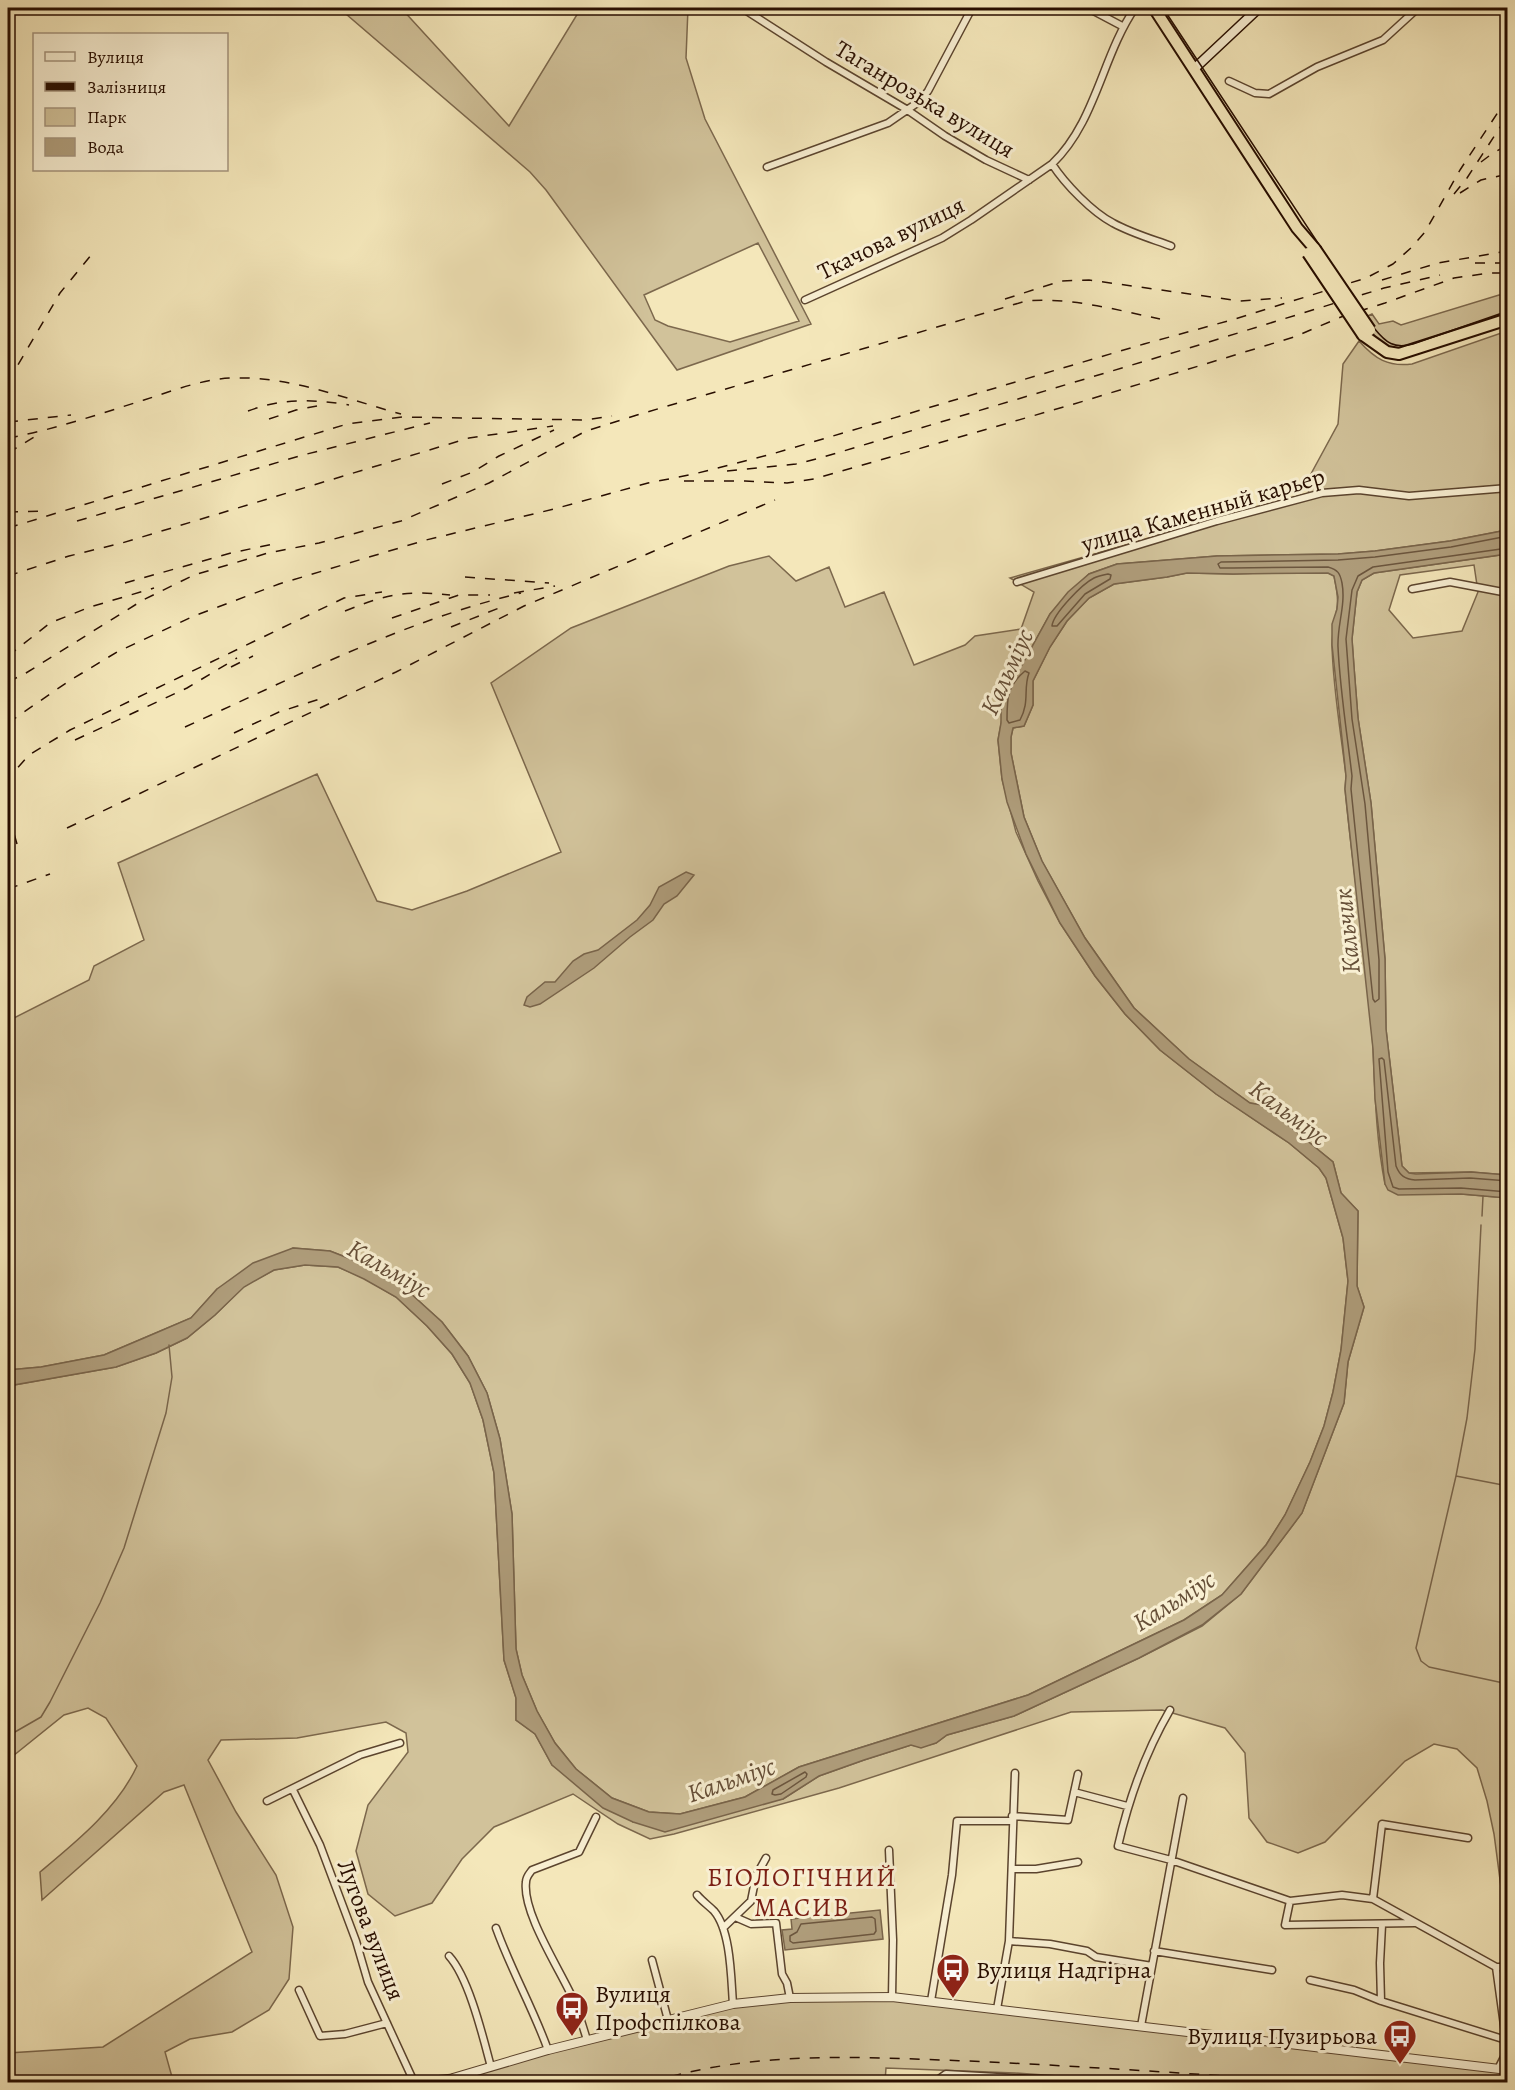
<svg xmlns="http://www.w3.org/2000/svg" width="1515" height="2090" font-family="Alegreya,serif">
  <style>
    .green { fill: #d1c29a; stroke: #7c684d; stroke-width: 1.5; fill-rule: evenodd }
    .water { fill: #af9d7b; stroke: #79644a; stroke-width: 1.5 }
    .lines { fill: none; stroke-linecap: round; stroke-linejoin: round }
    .shore { stroke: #6c563e; stroke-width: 1.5 }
    .stream { stroke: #79644a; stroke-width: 1.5 }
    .minor-casing { stroke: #5b442e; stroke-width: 9 }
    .tertiary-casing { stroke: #5b442e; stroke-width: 10 }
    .secondary-casing { stroke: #280e00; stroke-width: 11 }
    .trunk-casing { stroke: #280e00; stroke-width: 14 }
    .minor { stroke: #f8efd2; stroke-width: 6 }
    .tertiary { stroke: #f8efd2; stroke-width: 8 }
    .secondary { stroke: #f8efd2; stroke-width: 8 }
    .trunk { stroke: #f4e7ba; stroke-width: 10 }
    .tram { stroke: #280e00; stroke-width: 1.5 }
    .rail { stroke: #280e00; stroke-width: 1.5; stroke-dasharray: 10 10; stroke-linecap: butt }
    .trunk-bridge-casing { stroke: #280e00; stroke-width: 14; stroke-linecap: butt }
    .trunk-bridge { stroke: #f4e7ba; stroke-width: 10 }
    .labels { text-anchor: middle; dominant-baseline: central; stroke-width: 6; stroke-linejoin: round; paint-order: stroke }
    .street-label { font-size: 24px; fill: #280e00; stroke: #f8efd2 }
    .poi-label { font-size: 24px; fill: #280e00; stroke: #f8efd2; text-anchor: start }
    .water-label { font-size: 26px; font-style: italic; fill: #654e37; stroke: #f8efd2 }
    .neighbourhood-label { font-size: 26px; letter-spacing: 1.5px; fill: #7a1f14; stroke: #f8efd2 }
  </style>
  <rect width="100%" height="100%" fill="#f4e7ba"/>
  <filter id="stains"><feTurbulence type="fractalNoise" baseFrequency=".00333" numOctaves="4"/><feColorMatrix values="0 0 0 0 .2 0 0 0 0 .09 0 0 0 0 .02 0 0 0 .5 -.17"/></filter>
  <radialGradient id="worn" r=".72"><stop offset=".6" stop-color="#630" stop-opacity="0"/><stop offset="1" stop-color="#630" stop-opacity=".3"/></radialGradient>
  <path class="green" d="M 339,8 L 401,8 L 509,126 L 581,8 L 688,8 L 686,58 L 705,119 L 811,324 L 677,370 L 546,190 L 530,172 ZM 758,243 L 799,321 L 730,342 L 668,326 L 655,320 L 644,295 Z
    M 1499,295 L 1507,295 L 1507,317 L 1399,352 L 1380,344 L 1363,318 L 1372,314 L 1379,324 L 1393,321 L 1401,325 Z
    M 1507,331 L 1507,530 L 1450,541 L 1375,551 L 1338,554 L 1217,556 L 1117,564 L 1089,574 L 1050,614 L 1022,665 L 1010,676 L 998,740 L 1002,779 L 1016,832 L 1038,881 L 1060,923 L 1095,976 L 1125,1014 L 1160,1050 L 1216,1094 L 1289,1143 L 1319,1168 L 1326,1178 L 1343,1238 L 1348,1281 L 1341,1350 L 1333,1392 L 1324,1426 L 1310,1462 L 1285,1515 L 1266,1545 L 1222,1595 L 1184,1620 L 1028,1695 L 799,1767 L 745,1797 L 680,1814 L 649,1812 L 612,1798 L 576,1769 L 555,1743 L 537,1711 L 522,1675 L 516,1649 L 512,1514 L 500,1439 L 487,1393 L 468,1356 L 442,1322 L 409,1292 L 371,1267 L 330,1251 L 293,1248 L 217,1289 L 191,1318 L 144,1338 L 104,1355 L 41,1367 L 8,1370 L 8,1021 L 89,980 L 94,966 L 144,940 L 118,863 L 317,774 L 377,901 L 412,910 L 467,891 L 561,852 L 491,683 L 571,628 L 729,566 L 769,556 L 796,581 L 829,567 L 845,607 L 884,592 L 914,665 L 965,645 L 975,636 L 1021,629 L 1034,592 L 1010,578 L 1309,493 L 1306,483 L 1338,424 L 1343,364 L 1359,341 C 1375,359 1388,367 1412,364 Z
    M 1507,554 L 1507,1175 L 1471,1172 L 1409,1173 L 1402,1166 L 1386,1029 L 1385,959 L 1371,803 L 1358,718 L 1354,667 L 1352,639 L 1357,592 L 1362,580 L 1374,573 ZM 1474,565 L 1478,592 L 1462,631 L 1413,638 L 1389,610 L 1400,575 Z
    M 1286,572 L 1328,573 L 1334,576 C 1336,586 1339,598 1337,608 C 1335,621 1332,632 1332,645 C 1333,689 1341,733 1346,776 L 1345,789 C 1353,875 1368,961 1373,1048 C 1375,1093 1376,1139 1385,1184 L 1461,1194 L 1507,1198 L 1507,1906 L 1502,1895 L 1494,1834 L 1487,1801 L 1477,1768 L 1457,1749 L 1434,1744 L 1405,1761 L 1325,1842 L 1298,1853 L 1267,1842 L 1249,1818 L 1245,1753 L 1225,1728 L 1162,1710 L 1071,1712 L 839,1788 L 674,1834 L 650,1839 L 618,1824 L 573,1794 L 494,1827 L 462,1859 L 432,1903 L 395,1916 L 368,1894 L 356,1851 L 368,1805 L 408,1752 L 406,1733 L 386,1722 L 297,1738 L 221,1740 L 208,1760 L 236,1812 L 276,1875 L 293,1927 L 289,1979 L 269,2010 L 232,2032 L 190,2039 L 165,2052 L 172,2077 L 182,2082 L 8,2082 L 8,2053 L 103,2047 L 252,1952 L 184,1785 L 164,1792 L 42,1900 L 40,1872 C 76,1842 117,1809 137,1766 L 106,1718 L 88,1708 L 64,1715 L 8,1760 L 8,1386 L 116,1367 L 156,1353 L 187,1338 L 215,1315 L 244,1286 L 274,1270 L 305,1265 L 338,1267 L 364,1278 L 396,1297 L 427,1326 L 452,1354 L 470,1383 L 483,1420 L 494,1473 L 504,1660 L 516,1698 L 516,1720 L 535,1734 L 552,1765 L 633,1822 L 783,1799 L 819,1776 L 864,1760 L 911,1745 L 921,1747 L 936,1743 L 947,1735 L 1014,1716 L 1139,1658 L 1202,1626 L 1241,1594 L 1302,1513 L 1344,1403 L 1348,1362 L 1364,1307 L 1357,1286 L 1358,1211 L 1341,1193 L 1333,1162 L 1281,1120 L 1273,1107 L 1250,1103 L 1189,1059 L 1134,1008 L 1085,938 L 1042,861 L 1024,817 L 1011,753 L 1011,737 L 1013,728 L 1024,726 L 1033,705 L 1033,681 L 1050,647 L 1067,621 L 1089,598 L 1114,584 L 1167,577 L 1187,573 L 1233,574 Z
    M 892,1997 L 1508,2070 L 1507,2082 L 1144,2082 L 1015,2073 L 886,2068 L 885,2082 L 415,2082 L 446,2077 L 733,2004 Z"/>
  <path class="water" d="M 1507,530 L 1507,554 L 1374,573 L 1362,580 L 1357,592 L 1352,639 L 1354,667 L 1358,718 L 1371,803 L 1385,959 L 1386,1029 L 1402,1166 L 1409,1173 L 1416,1174 L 1471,1172 L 1507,1175 L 1507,1198 L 1461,1194 L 1398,1195 L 1388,1190 L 1385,1184 L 1375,1099 L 1373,1049 L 1345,789 L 1346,776 L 1332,645 L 1332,624 L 1337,609 L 1338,597 L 1334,576 L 1328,573 L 1233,574 L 1187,573 L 1167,577 L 1114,584 L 1089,598 L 1067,621 L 1050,647 L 1033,681 L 1033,705 L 1024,726 L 1013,728 L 1011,737 L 1011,753 L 1024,817 L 1042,861 L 1085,938 L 1134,1008 L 1189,1059 L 1250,1103 L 1273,1107 L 1282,1120 L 1333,1162 L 1341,1193 L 1358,1211 L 1357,1286 L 1364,1307 L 1348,1362 L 1344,1403 L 1302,1513 L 1241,1594 L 1202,1625 L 1139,1658 L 1014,1716 L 947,1735 L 936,1743 L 921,1748 L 911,1745 L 864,1760 L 819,1776 L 783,1799 L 665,1832 L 633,1822 L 603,1808 L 552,1765 L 535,1734 L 516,1720 L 516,1698 L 504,1660 L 494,1473 L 483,1420 L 470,1383 L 452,1354 L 427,1326 L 396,1297 L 364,1279 L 338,1267 L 305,1265 L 274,1270 L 244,1287 L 215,1315 L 187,1338 L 156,1353 L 116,1367 L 8,1386 L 8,1370 L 41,1367 L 104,1355 L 144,1338 L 191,1318 L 217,1289 L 253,1263 L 293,1248 L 330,1251 L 371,1267 L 409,1292 L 442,1322 L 468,1356 L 487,1393 L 500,1439 L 512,1514 L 516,1649 L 522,1675 L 537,1711 L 555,1743 L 576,1769 L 612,1798 L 649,1812 L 680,1814 L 745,1797 L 799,1767 L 1028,1695 L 1184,1620 L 1222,1595 L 1266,1545 L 1285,1515 L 1310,1462 L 1324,1426 L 1333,1392 L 1341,1350 L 1348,1281 L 1343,1238 L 1326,1178 L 1319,1168 L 1289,1143 L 1216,1094 L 1160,1050 L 1125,1014 L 1095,976 L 1060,923 L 1026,854 L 1007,802 L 1002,779 L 998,740 L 1001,723 L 1001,693 L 1010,676 L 1022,665 L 1050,614 L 1068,592 L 1089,574 L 1117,564 L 1217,556 L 1338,554 L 1375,551 L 1450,541 Z
    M 686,872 L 694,875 L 677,896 L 664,904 L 653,920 L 630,937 L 594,968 L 540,1004 L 530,1007 L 524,1005 L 527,997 L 545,982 L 555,982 L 573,961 L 584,954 L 598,950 L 637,920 L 650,905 L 659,887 Z
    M 880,1910 L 883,1939 L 785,1950 L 782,1930 L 792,1929 L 791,1919 Z"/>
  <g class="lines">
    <path class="shore" d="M 1508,536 L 1451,547 L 1375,557 L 1338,560 L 1221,562 L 1218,564 L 1220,568 L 1233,568 L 1328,567 C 1338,570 1340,573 1342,583 C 1346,605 1337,625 1338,647 C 1340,690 1347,733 1352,776 L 1351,789 L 1359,867 L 1373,999 L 1375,1002 L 1379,999 L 1379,960 L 1365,804 L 1352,719 L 1346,639 L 1352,590 L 1358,576 L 1373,567 L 1508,548
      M 1108,574 L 1111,575 L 1110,579 L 1085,594 L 1057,626 L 1052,626 C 1053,614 1082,584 1094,578 C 1098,576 1103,575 1108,574 Z
      M 1025,671 L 1029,673 C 1023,689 1030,702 1020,720 L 1009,723 L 1007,720 C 1007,698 1007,686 1025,671 Z
      M 1508,1181 L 1470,1178 L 1415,1180 C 1405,1179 1400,1176 1396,1166 L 1384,1060 L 1382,1058 L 1379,1059 L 1388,1172 L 1393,1187 L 1399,1189 L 1461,1188 L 1508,1192
      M 805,1772 L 807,1774 L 806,1777 L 781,1794 L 775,1795 L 772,1794 L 773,1790 Z
      M 872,1917 L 875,1919 L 876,1931 L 874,1934 L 793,1943 L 790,1941 L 790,1936 L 797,1932 L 801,1924 Z"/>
    <path class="stream" d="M 1482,1216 L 1483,1196
      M 1481,1225 L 1475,1349 L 1467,1418 L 1456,1476 L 1416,1648 L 1421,1661 L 1429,1667 L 1508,1684
      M 1456,1476 L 1508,1486
      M 8,1736 L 41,1717 L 50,1702 L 100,1603 L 124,1548 L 166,1413 L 172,1377 L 169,1345"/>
    <defs>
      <path id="minor" d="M 742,8 L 826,62 L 906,109 L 945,136 L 986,160 L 1029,180
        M 1088,8 L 1122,26
        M 1229,81 L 1255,93 L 1269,94 L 1317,67 L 1383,40 L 1418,8
        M 1052,164 C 1065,184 1092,212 1113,223 C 1131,233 1152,239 1171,246
        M 767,167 L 888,123 L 920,101 L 928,91 L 972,8
        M 805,300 L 942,238 L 971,220 L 1052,164 C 1096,122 1102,56 1135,8
        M 1017,582 L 1217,521 L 1322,493 L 1359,490 L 1409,496 L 1508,488
        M 1412,589 L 1450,582 L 1508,593
        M 1170,1710 C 1145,1753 1129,1798 1118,1846 L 1171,1860 L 1290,1901 L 1342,1895 L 1373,1899 L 1496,1967 L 1508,1967
        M 293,1790 L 320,1845 L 356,1941 L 368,1982 L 414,2082
        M 1074,1792 L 1127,1806
        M 267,1801 L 360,1755 L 400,1743
        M 1012,1816 L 1068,1820 L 1078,1774
        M 889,1850 L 893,1940 L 892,1997
        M 1012,1869 L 1036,1869 L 1078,1862
        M 697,1895 C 702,1901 709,1906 714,1911 C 731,1931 731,1978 733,2004
        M 1373,1899 L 1382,1824 L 1468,1838
        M 1290,1901 L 1285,1925 L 1415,1923
        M 735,1917 L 751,1924 L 776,1923 L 782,1974 L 787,1983 L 790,1998
        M 496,1928 C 511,1970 533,2008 548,2050
        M 723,1928 L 751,1901 L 756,1876 L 766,1858
        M 1009,1941 L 1050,1944 L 1087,1951 L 1096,1957 L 1152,1966
        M 1154,1951 L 1272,1970
        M 449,1956 C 469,1978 483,2037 491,2067
        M 652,1960 L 668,2020
        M 1496,1967 L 1506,2040 L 1505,2055 L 1498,2069
        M 1310,1980 L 1354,1990 L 1381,2001 L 1506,2040
        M 299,1990 L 320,2036 L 345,2034 L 387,2023
        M 931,2001 L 952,1875 L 957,1821 L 1012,1821
        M 1381,2001 L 1380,1963 L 1382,1925
        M 997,2009 L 1009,1941 L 1015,1773
        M 1141,2026 L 1183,1798
        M 587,2040 C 583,2027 579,2013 574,2001 C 561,1971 522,1913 526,1882 C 526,1877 529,1874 532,1870 L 579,1852 L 596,1817
        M 415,2082 L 453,2078
        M 935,2082 L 946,2074 L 1082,2082"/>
      <path id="tertiary" d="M 451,2082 L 453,2078 L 548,2050 L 733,2004 L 790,1998 L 892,1997 L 1508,2070"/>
      <path id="secondary" d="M 1194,69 L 1259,8"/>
      <path id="trunk" d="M 1154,8 L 1297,228 L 1315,249
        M 1363,335 L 1387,352 L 1399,354 L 1508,319"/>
    </defs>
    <use href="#minor" class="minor-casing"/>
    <use href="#tertiary" class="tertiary-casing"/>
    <use href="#secondary" class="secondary-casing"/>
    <use href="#trunk" class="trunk-casing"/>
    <use href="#minor" class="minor"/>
    <use href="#tertiary" class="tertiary"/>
    <use href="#secondary" class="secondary"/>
    <use href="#trunk" class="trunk"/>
    <path class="tram" d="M 1163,8 L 1374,328 C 1386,343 1394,349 1413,344 L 1508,311
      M 91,2082 L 133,2081 L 155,2082
      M 505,2082 L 508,2082"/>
    <path class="rail" d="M 1481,162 L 1493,153 L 1508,145
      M 1460,193 L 1481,180 L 1508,174
      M 1454,194 L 1467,178 L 1508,115
      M 1475,263 L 1508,263
      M 1382,280 L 1438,263 L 1508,251
      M 1005,299 L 1061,281 L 1089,280 L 1240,301 L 1282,298
      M 8,382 L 60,293 L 96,249
      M 248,411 C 282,398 313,399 349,405
      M 269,419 L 296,410 L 317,406
      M 8,422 L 71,415
      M 8,438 C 53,430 99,414 144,400 C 172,391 202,379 232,378 C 291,376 346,399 401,414
      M 8,453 L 34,437
      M 727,471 L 796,464 L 820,458 L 1199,345 L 1384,288 L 1440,275
      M 684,481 L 745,481 L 787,483 L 814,479 L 1074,404 L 1294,337 L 1341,317 L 1385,303 L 1454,278 L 1489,273 L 1508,273
      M 442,484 L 473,472 L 499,456 L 554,430
      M 8,512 L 46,511
      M 77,521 L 303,455 L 430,423
      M 8,528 L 347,424 L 402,417 L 585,420 L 612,416
      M 8,576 L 69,556 L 122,543 L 469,438 L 553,426
      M 465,577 L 549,583
      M 125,583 L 231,553 L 278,543
      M 514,593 L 555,586
      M 345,611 C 387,594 405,590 450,595
      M 392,618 L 459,595 L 490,595
      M 451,627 L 504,606
      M 8,656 L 50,623 L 90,607 L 154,588
      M 231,667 L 253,656
      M 8,682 L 26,673 L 143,600 L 194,575 L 268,553 L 319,543 L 401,521 L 489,483 L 586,431 L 637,415 L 1026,301 C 1070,297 1117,310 1160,319
      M 8,723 L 69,681 L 117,652 L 194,616 L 279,584 L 426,540 L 554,509 L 648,483 L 694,474 L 772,454 L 1144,344 L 1235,319 L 1366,278 L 1393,264 L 1412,247 L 1425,232 L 1460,170 L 1508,97
      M 185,727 C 295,677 403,621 521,593
      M 234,733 L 279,712 L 323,698
      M 75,740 L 187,688 L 237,658
      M 67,828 L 396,672 L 524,606 L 775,500
      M 17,844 L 9,816 L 13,773 L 29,755 L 70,730 L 315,612 L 344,598 L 382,592
      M 8,889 L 50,874
      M 652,2082 C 755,2050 861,2057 967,2061 C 1085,2066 1203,2075 1321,2082"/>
    <defs>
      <path id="trunk-bridge" d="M 1315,249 L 1370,330
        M 1308,253 L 1363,335"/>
    </defs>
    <use href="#trunk-bridge" class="trunk-bridge-casing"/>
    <use href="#trunk-bridge" class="trunk-bridge"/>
  </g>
  <defs>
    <symbol id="bus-pin" viewBox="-11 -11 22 30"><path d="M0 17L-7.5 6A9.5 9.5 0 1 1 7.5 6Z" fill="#8f2418" stroke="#f8efd2"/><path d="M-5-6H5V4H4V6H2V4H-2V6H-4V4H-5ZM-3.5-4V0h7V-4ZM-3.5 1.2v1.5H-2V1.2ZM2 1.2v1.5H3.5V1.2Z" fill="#fff"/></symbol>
  </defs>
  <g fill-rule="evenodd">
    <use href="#bus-pin" x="934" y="1951" width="38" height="52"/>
    <use href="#bus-pin" x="553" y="1989" width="38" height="52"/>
    <use href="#bus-pin" x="1381" y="2017" width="38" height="52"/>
  </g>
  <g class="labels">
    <g class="street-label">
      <text transform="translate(925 99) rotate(31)">Таганрозька вулиця</text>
      <text transform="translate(891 238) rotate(-26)">Ткачова вулиця</text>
      <text transform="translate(1203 510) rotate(-16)">улица Каменный карьер</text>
      <text transform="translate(371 1930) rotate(69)">Лугова вулиця</text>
    </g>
    <g class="poi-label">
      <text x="976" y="1970">Вулиця Надгірна</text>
      <text x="595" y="1994">Вулиця<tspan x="595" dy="28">Профспілкова</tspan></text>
      <text x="1377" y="2036" text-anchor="end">Вулиця Пузирьова</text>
    </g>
    <g class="water-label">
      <text transform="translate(1007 672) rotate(-65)">Кальміус</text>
      <text transform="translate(1347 931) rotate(-96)">Кальчик</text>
      <text transform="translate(1289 1113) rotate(37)">Кальміус</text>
      <text transform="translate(389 1269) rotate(30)">Кальміус</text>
      <text transform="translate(1174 1601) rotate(-32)">Кальміус</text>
      <text transform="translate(731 1780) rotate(-19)">Кальміус</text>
    </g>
    <g class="neighbourhood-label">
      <text x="802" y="1877">БІОЛОГІЧНИЙ<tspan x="802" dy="30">МАСИВ</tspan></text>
    </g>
  </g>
  <rect width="1515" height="2090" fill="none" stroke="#f4e7ba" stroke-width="30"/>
  <rect x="9" y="9" width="1497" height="2072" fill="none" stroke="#280e00" stroke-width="3"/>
  <rect x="15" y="15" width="1485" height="2060" fill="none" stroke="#280e00" stroke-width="1.5"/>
  <rect x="33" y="33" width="195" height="138" fill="#f8efd2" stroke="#a5957e" stroke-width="1.5"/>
  <rect x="45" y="52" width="30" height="9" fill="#f8efd2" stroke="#a5957e" stroke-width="1.5"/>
  <text x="87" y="63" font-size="18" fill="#280e00">Вулиця</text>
  <rect x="45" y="82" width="30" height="9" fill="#280e00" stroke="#a5957e" stroke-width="1.5"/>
  <text x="87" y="93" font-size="18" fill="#280e00">Залізниця</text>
  <rect x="45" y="108" width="30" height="18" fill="#d1c29a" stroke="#a5957e" stroke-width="1.5"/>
  <text x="87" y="123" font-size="18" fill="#280e00">Парк</text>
  <rect x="45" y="138" width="30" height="18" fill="#af9d7b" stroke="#a5957e" stroke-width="1.5"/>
  <text x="87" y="153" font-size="18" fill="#280e00">Вода</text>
  <rect width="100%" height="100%" filter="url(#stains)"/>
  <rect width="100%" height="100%" fill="url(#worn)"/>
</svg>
